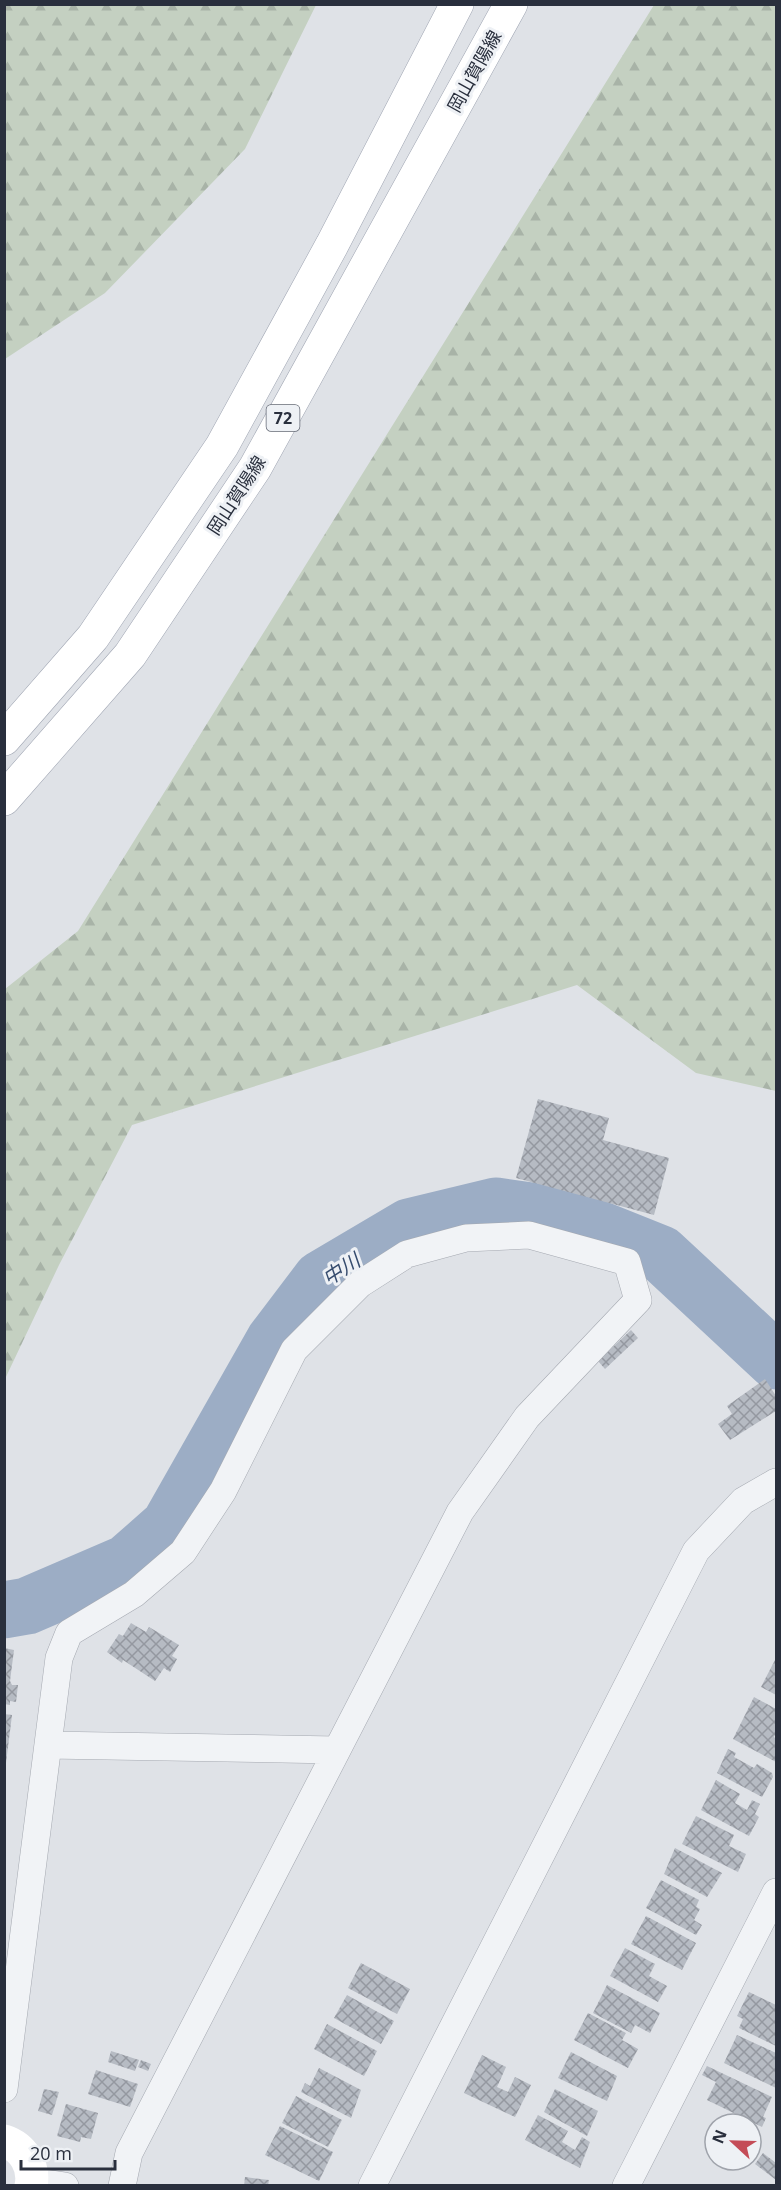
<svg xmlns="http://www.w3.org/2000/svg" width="781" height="2190" font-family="'Open Sans','Noto Sans JP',sans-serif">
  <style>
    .forest { fill: url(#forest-firs) }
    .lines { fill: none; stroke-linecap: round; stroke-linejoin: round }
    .river { stroke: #9cadc5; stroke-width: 57 }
    .building { fill: url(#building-cross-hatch) }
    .street-casing { stroke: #a5a9b1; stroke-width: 28 }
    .primary-casing { stroke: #9fa5b2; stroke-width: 34 }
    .street { stroke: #f1f3f6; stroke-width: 27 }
    .secondary { stroke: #fff; stroke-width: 33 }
    .primary { stroke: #fff; stroke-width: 33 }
    .labels { text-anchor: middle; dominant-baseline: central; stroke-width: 6; stroke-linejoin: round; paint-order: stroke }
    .shield { fill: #eef1f5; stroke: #646974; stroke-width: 1.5 }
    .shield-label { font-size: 16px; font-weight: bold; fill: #292f3d }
    .street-label { font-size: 18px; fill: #292f3d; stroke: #eef1f5 }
    .water-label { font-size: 20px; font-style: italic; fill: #364c6e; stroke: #eef1f5 }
  </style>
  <defs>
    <pattern id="forest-firs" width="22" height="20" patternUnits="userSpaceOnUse" patternTransform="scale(1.5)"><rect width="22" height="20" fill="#c4d0c1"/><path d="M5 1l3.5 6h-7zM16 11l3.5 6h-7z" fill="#a8b3a7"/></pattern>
    <pattern id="building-cross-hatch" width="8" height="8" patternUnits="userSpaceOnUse" patternTransform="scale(1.5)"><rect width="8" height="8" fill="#b6bbc3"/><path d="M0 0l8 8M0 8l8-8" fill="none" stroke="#9498a0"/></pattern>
  </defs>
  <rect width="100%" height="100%" fill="#dfe2e7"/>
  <path class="forest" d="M 5,4 L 316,5 L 245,149 L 105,293 L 5,359 Z
    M 654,5 L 776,5 L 776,1091 L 696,1073 L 577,985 L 132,1125 L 59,1265 L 5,1379 L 5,989 L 78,931 Z"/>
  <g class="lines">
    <path class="river" d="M 4,1610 L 27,1606 L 127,1563 L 169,1526 L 274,1341 L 321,1279 L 409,1227 L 496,1206 L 566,1216 L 661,1254 L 776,1361"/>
  </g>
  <path class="building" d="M 538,1099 L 609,1118 L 603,1140 L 669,1158 L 654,1215 L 516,1178 Z
    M 631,1330 L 638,1338 L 605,1369 L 598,1361 Z
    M 765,1379 L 776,1396 L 776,1411 L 730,1440 L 718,1424 L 732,1414 L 727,1406 Z
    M 131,1623 L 146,1632 L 149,1627 L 179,1645 L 172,1656 L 177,1659 L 170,1672 L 164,1668 L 155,1681 L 123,1660 L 122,1663 L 107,1652 L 119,1634 L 123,1636 Z
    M 4,1648 L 14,1650 L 10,1681 L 12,1685 L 18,1685 L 16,1702 L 10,1701 L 10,1705 L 4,1704 Z
    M 776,1658 L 776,1695 L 761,1687 Z
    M 754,1697 L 776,1709 L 776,1732 L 774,1737 L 776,1739 L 776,1762 L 733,1739 Z
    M 4,1714 L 12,1715 L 6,1763 L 4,1763 Z
    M 728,1749 L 736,1753 L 734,1757 L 754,1768 L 757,1764 L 772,1773 L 773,1777 L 762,1797 L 717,1773 Z
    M 716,1780 L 740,1794 L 735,1803 L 747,1810 L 752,1800 L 760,1804 L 755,1814 L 759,1817 L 749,1836 L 701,1810 Z
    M 696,1816 L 734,1835 L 729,1846 L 746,1854 L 738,1872 L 682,1844 Z
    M 675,1848 L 722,1873 L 707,1897 L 664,1874 Z
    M 661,1880 L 699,1900 L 696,1907 L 700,1909 L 694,1920 L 702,1925 L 696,1935 L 646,1908 Z
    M 646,1916 L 696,1943 L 682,1970 L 631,1944 Z
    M 625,1948 L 655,1964 L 649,1976 L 667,1986 L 658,2002 L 610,1976 Z
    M 361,1963 L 410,1989 L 397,2014 L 348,1988 Z
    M 607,1985 L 660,2013 L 650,2033 L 635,2025 L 631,2033 L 593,2013 Z
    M 749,1992 L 776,2005 L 776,2046 L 739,2028 L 743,2019 L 737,2016 Z
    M 347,1995 L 394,2021 L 381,2044 L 334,2018 Z
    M 588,2013 L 626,2033 L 622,2040 L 638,2049 L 628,2068 L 574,2040 Z
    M 327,2024 L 377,2051 L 364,2076 L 314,2049 Z
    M 737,2035 L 776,2053 L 776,2088 L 724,2063 Z
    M 111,2051 L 139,2060 L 135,2071 L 108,2062 Z
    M 571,2052 L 617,2076 L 607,2101 L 558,2078 Z
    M 482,2055 L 506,2067 L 497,2087 L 508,2092 L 515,2077 L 531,2085 L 515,2117 L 464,2093 Z
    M 141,2060 L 151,2064 L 148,2071 L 138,2067 Z
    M 707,2066 L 772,2097 L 763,2117 L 766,2118 L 762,2127 L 707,2100 L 716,2082 L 702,2075 Z
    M 319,2068 L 361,2090 L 351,2118 L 301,2092 L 305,2083 L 310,2086 Z
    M 96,2070 L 138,2084 L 130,2107 L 88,2094 Z
    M 44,2089 L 59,2092 L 52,2115 L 38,2111 Z
    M 555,2089 L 598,2111 L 587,2136 L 544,2112 Z
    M 296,2096 L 342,2120 L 328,2147 L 282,2123 Z
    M 66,2104 L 98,2113 L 91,2139 L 81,2137 L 80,2142 L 57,2136 Z
    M 538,2115 L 568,2131 L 562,2142 L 575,2150 L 582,2137 L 590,2142 L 580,2168 L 525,2140 Z
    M 280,2126 L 333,2152 L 319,2181 L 265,2155 Z
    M 763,2153 L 776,2163 L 776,2180 L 755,2164 Z
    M 245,2177 L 269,2180 L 268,2186 L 244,2186 Z"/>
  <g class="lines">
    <defs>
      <path id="street" d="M 48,1745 L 336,1750
        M 4,2089 L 59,1658 L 69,1633 L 134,1594 L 183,1552 L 223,1491 L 294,1350 L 360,1284 L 407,1254 L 466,1238 L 529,1235 L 627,1262 L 638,1300 L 527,1417 L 460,1512 L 129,2153 L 122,2186
        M 32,2181 L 65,2186
        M 372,2186 L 696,1551 L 743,1501 L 776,1482
        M 626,2186 L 776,1892"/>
      <path id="primary" d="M 4,739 L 93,637 L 222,446 L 332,245 L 457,4
        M 4,799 L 130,655 L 255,468 L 511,4"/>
    </defs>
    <use href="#street" class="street-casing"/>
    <use href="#primary" class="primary-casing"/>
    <use href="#street" class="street"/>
    <path class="secondary" d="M 4,2141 C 23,2147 35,2166 31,2186"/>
    <use href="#primary" class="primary"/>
  </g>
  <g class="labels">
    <rect class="shield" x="266.5" y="405" width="33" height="26" rx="4.5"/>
    <g class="shield-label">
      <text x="283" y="418">72</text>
    </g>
    <g class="street-label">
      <text transform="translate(474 71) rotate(-61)">岡山賀陽線</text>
      <text transform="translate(236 495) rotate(-57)">岡山賀陽線</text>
    </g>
    <g class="water-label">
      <text transform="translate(341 1269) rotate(-33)">中川</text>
    </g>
  </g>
  <rect width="781" height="2190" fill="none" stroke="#292f3d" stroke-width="12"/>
  <g transform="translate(733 2142) rotate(292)"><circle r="28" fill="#eef1f5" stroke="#9fa3ab" stroke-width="1.5"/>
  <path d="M0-4.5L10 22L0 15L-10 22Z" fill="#c44c57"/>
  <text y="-9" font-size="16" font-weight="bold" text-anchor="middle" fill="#292f3d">N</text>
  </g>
  <path d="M21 2160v9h94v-9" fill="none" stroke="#292f3d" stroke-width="3"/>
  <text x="30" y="2160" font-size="18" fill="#292f3d" stroke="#eef1f5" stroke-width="4.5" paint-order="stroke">20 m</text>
</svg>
